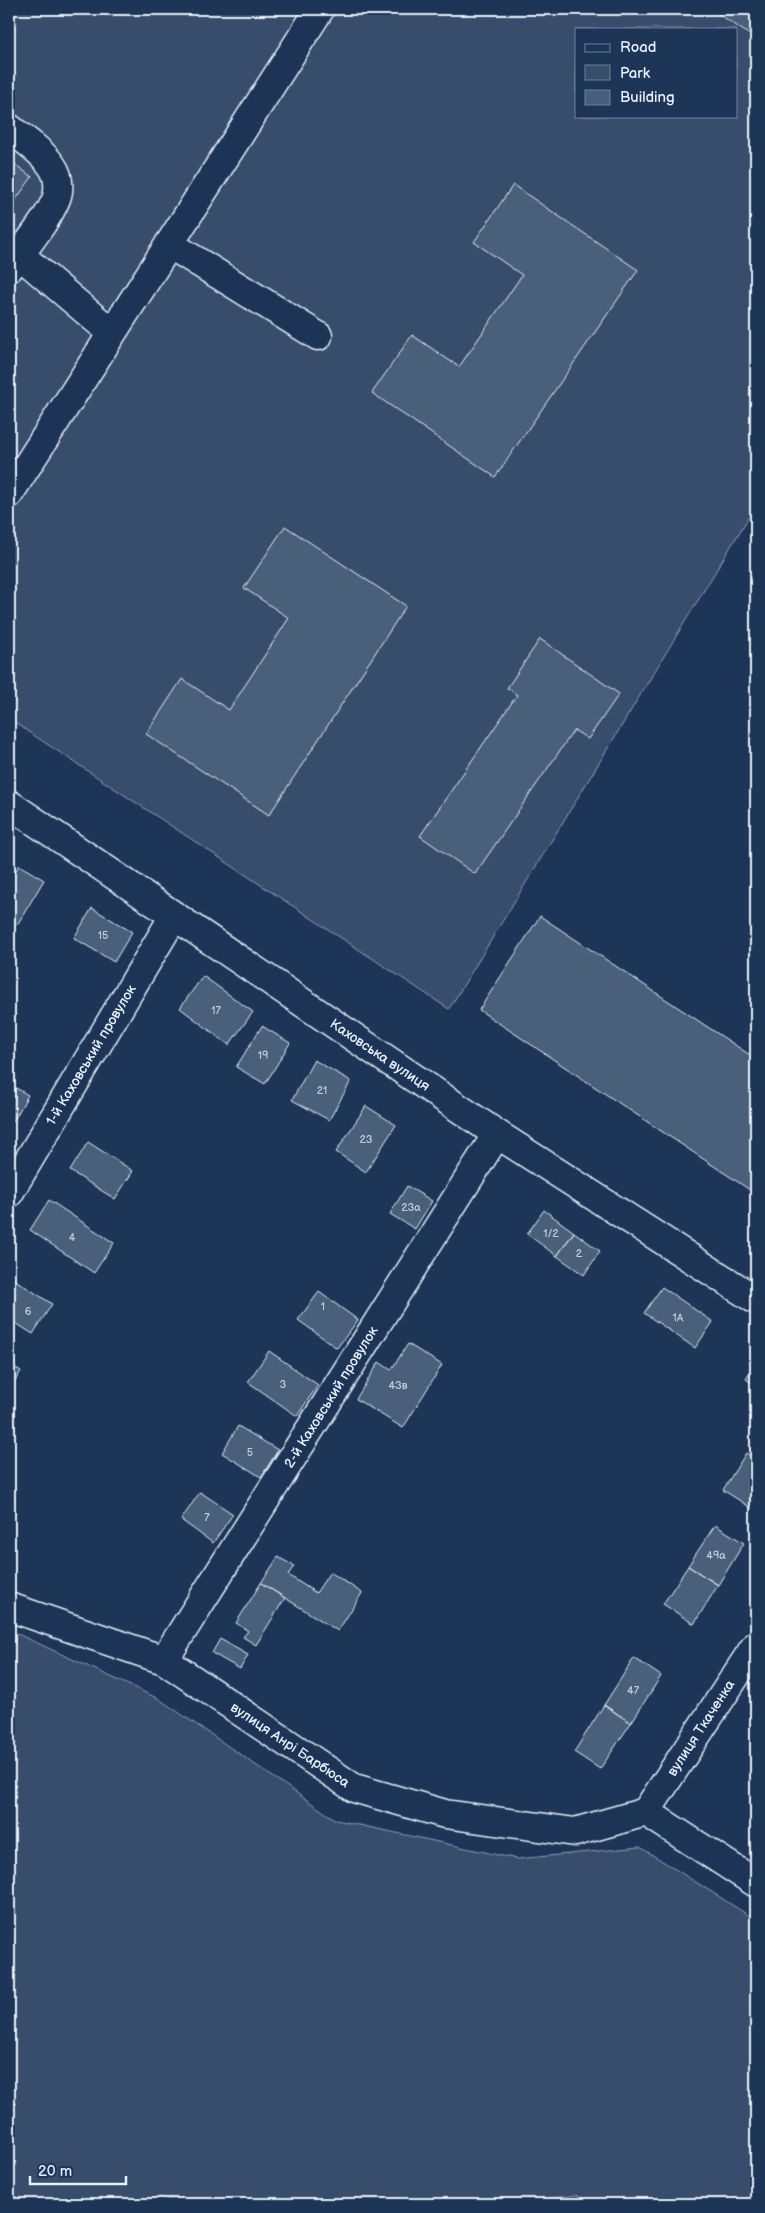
<svg xmlns="http://www.w3.org/2000/svg" width="765" height="2213" font-family="'Balsamiq Sans',sans-serif">
  <style>
    .green { fill: #374d6c; stroke: #909fb2; fill-rule: evenodd }
    .building { fill: #495e7a; stroke: #e8f1f8 }
    .lines { fill: none; stroke-linecap: round; stroke-linejoin: round }
    .minor-casing { stroke: #e8f1f8; stroke-width: 31 }
    .minor { stroke: #1d3557; stroke-width: 28 }
    .labels { text-anchor: middle; dominant-baseline: central; stroke-width: 4; stroke-linejoin: round; paint-order: stroke }
    .number-label { font-size: 11px; fill: #c0ccd8 }
    .street-label { font-size: 14px; fill: #e8f1f8; stroke: #1d3557 }
  </style>
  <rect width="100%" height="100%" fill="#1d3557"/>
  <filter id="ink" filterUnits="userSpaceOnUse"><feTurbulence type="fractalNoise" baseFrequency=".02" numOctaves="2"/><feDisplacementMap in="SourceGraphic" scale="10" xChannelSelector="R" yChannelSelector="G"/><feConvolveMatrix kernelMatrix="1 2 1 2 8 2 1 2 1" color-interpolation-filters="sRGB"/></filter>
  <g filter="url(#ink)">
    <path class="green" d="M 9,9 L 756,9 L 756,505 L 449,1009 L 9,719 ZM 576,29 L 736,29 L 736,116 L 576,116 Z
      M 9,1630 L 159,1699 L 336,1820 L 517,1859 L 640,1847 L 756,1920 L 756,2204 L 588,2204 L 577,2195 L 504,2204 L 187,2204 L 160,2197 L 149,2204 L 29,2204 L 17,2199 L 9,2186 Z"/>
    <path class="building" d="M 711,9 L 756,9 L 756,39 Z
      M 9,160 L 32,177 L 9,209 Z
      M 513,185 L 638,270 L 495,477 L 372,393 L 412,335 L 459,367 L 522,275 L 474,242 Z
      M 285,526 L 406,606 L 269,815 L 146,734 L 182,679 L 229,710 L 289,618 L 244,588 Z
      M 540,639 L 619,694 L 588,739 L 574,730 L 475,874 L 420,836 L 517,695 L 507,688 Z
      M 19,865 L 44,880 L 17,925 L 9,920 L 9,882 Z
      M 92,908 L 132,932 L 114,962 L 74,938 Z
      M 540,916 L 756,1059 L 756,1194 L 479,1010 Z
      M 203,976 L 253,1012 L 229,1045 L 180,1008 Z
      M 262,1026 L 290,1043 L 265,1084 L 236,1067 Z
      M 314,1060 L 351,1081 L 329,1120 L 292,1100 Z
      M 9,1084 L 28,1095 L 13,1122 L 9,1120 Z
      M 366,1106 L 396,1125 L 366,1172 L 336,1152 Z
      M 88,1142 L 133,1171 L 115,1199 L 70,1171 Z
      M 407,1186 L 432,1201 L 415,1229 L 390,1214 Z
      M 49,1200 L 114,1243 L 94,1273 L 30,1230 Z
      M 544,1210 L 574,1232 L 557,1256 L 527,1234 Z
      M 574,1232 L 600,1251 L 584,1275 L 557,1256 Z
      M 9,1276 L 52,1304 L 33,1334 L 9,1319 Z
      M 662,1287 L 713,1322 L 695,1348 L 644,1313 Z
      M 319,1292 L 358,1320 L 337,1348 L 298,1320 Z
      M 408,1344 L 442,1365 L 403,1428 L 356,1399 L 379,1362 L 391,1370 Z
      M 269,1351 L 318,1385 L 297,1416 L 248,1382 Z
      M 9,1364 L 21,1371 L 9,1391 Z
      M 756,1364 L 756,1386 L 746,1379 Z
      M 238,1426 L 278,1450 L 261,1477 L 222,1453 Z
      M 746,1453 L 756,1459 L 756,1511 L 723,1490 Z
      M 200,1492 L 233,1514 L 213,1543 L 181,1520 Z
      M 715,1525 L 744,1543 L 718,1585 L 688,1566 Z
      M 278,1557 L 294,1566 L 288,1575 L 316,1593 L 330,1572 L 362,1593 L 338,1631 L 261,1583 Z
      M 688,1566 L 718,1585 L 694,1624 L 663,1604 Z
      M 261,1583 L 285,1598 L 256,1645 L 243,1637 L 248,1631 L 236,1623 Z
      M 220,1639 L 248,1655 L 240,1669 L 212,1653 Z
      M 634,1658 L 661,1676 L 631,1723 L 604,1705 Z
      M 604,1705 L 631,1723 L 600,1769 L 574,1752 Z"/>
    <g class="lines">
      <defs>
        <path id="minor" d="M 9,128 C 23,139 41,150 52,166 C 57,173 59,182 58,191 C 57,208 21,253 9,268
          M 169,244 L 318,336
          M 20,255 L 112,333
          M 9,494 L 320,9
          M 9,804 L 497,1134 L 756,1300
          M 9,1193 L 174,916
          M 9,1607 L 164,1660 L 354,1788 L 445,1814 L 575,1832 L 646,1812
          M 164,1660 L 497,1134
          M 646,1812 L 756,1645
          M 646,1812 L 756,1883"/>
      </defs>
      <use href="#minor" class="minor-casing"/>
      <use href="#minor" class="minor"/>
    </g>
  </g>
  <g class="labels">
    <g class="number-label">
      <text x="103" y="935">15</text>
      <text x="216" y="1010">17</text>
      <text x="263" y="1055">19</text>
      <text x="322" y="1090">21</text>
      <text x="366" y="1139">23</text>
      <text x="411" y="1207">23а</text>
      <text x="551" y="1233">1/2</text>
      <text x="72" y="1237">4</text>
      <text x="579" y="1253">2</text>
      <text x="323" y="1306">1</text>
      <text x="28" y="1311">6</text>
      <text x="678" y="1317">1А</text>
      <text x="283" y="1384">3</text>
      <text x="398" y="1385">43в</text>
      <text x="250" y="1452">5</text>
      <text x="207" y="1517">7</text>
      <text x="716" y="1555">49а</text>
      <text x="633" y="1690">47</text>
    </g>
    <g class="street-label">
      <text transform="translate(91 1055) rotate(-59)">1-й Каховський провулок</text>
      <text transform="translate(380 1055) rotate(34)">Каховська вулиця</text>
      <text transform="translate(331 1397) rotate(-58)">2-й Каховський провулок</text>
      <text transform="translate(701 1728) rotate(-57)">вулиця Ткаченка</text>
      <text transform="translate(290 1745) rotate(34)">вулиця Анрі Барбюса</text>
    </g>
  </g>
  <rect width="765" height="2213" fill="none" stroke="#1d3557" stroke-width="30"/>
  <rect x="15" y="15" width="735" height="2183" fill="none" stroke="#e8f1f8" stroke-width="2" filter="url(#ink)"/>
  <rect x="575" y="28" width="162" height="90" fill="#1d3557" stroke="#6e8097"/>
  <rect x="585" y="44" width="25" height="8" fill="#1d3557" stroke="#6e8097"/>
  <text x="620" y="52" font-size="15" fill="#e8f1f8">Road</text>
  <rect x="585" y="65" width="25" height="15" fill="#374d6c" stroke="#6e8097"/>
  <text x="620" y="78" font-size="15" fill="#e8f1f8">Park</text>
  <rect x="585" y="90" width="25" height="15" fill="#495e7a" stroke="#6e8097"/>
  <text x="620" y="102" font-size="15" fill="#e8f1f8">Building</text>
  <path d="M30 2176v8h96v-8" fill="none" stroke="#e8f1f8" stroke-width="2.5"/>
  <text x="38" y="2176" font-size="15" fill="#e8f1f8" stroke="#1d3557" stroke-width="4" paint-order="stroke">20 m</text>
</svg>
